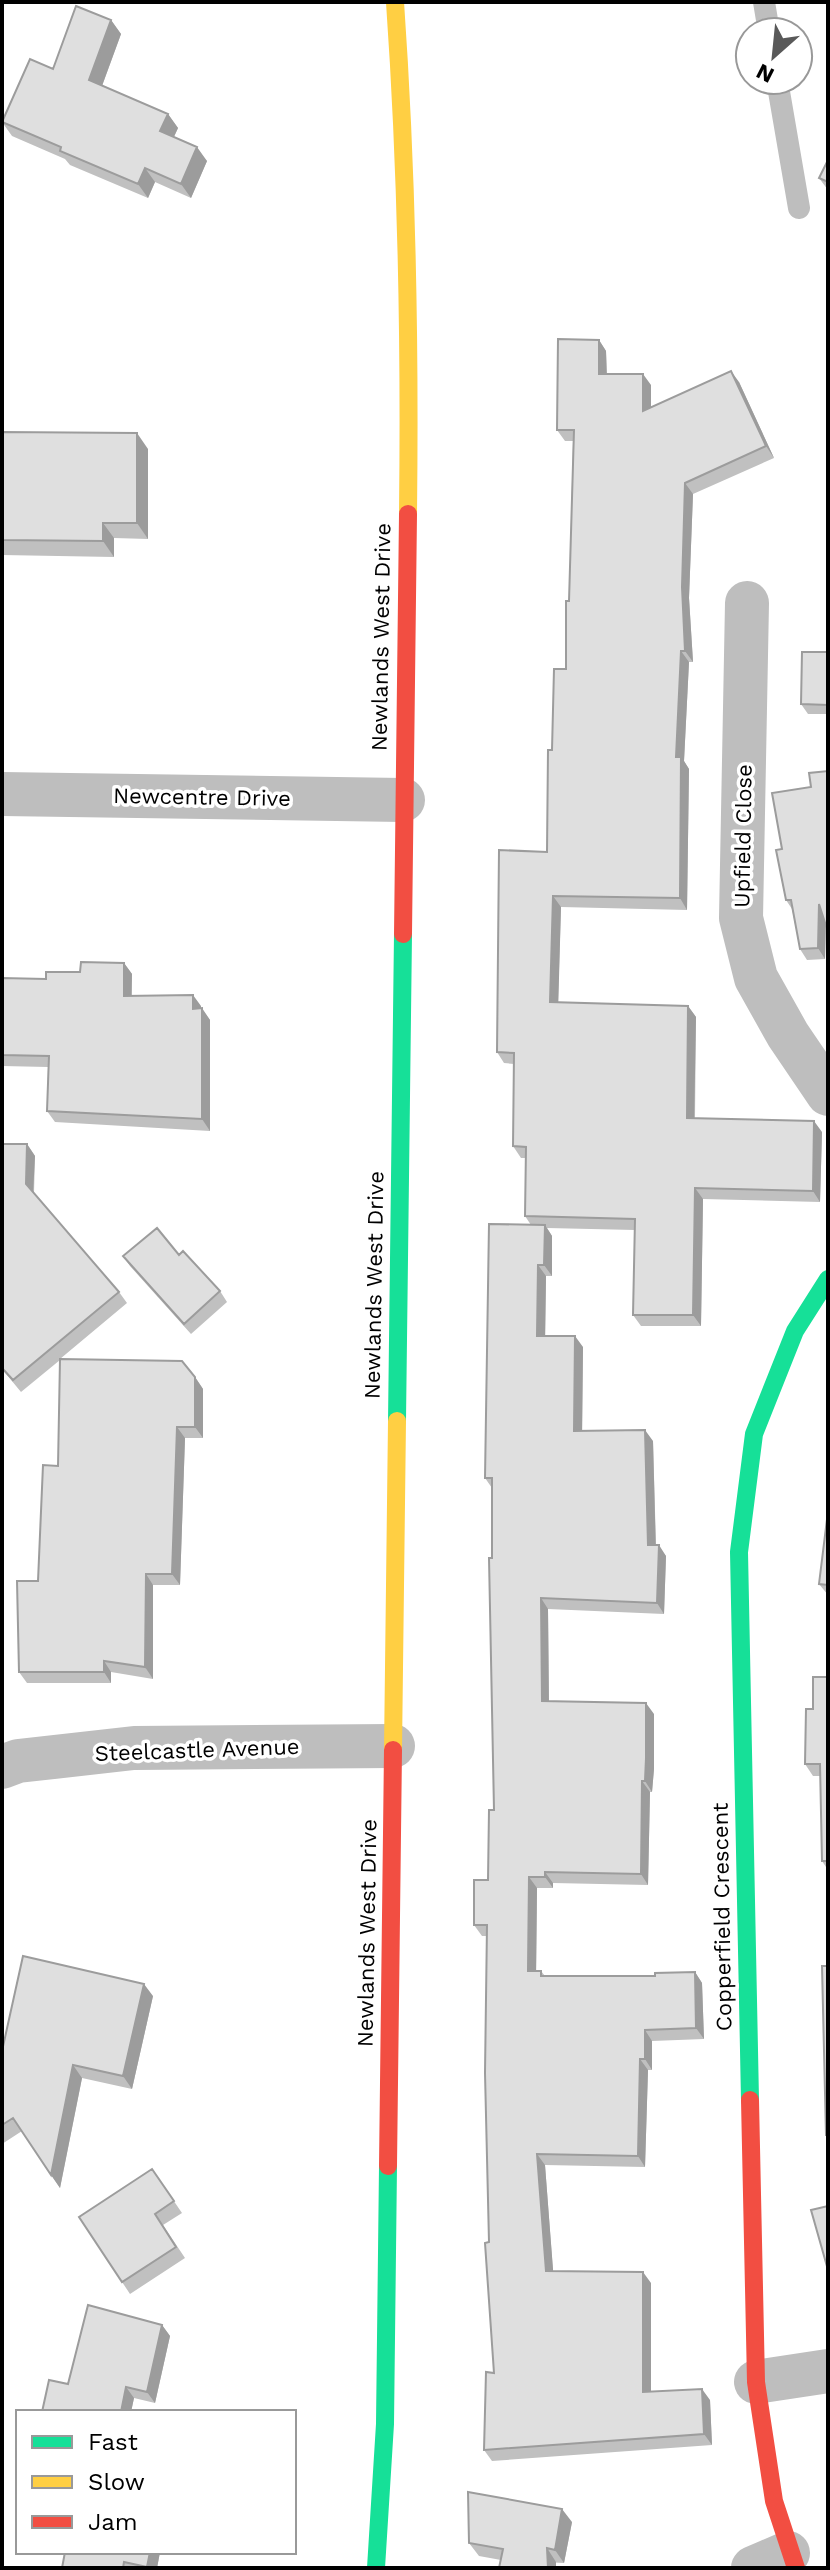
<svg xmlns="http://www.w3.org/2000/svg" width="830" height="2570" font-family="'Work Sans',sans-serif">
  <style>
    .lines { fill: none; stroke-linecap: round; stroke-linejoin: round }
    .lane { stroke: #bebebe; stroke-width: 22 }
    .street { stroke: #bebebe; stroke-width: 44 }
    .fast { stroke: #16e098; stroke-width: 18 }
    .slow { stroke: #ffcf43; stroke-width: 18 }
    .jam { stroke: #f24e42; stroke-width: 18 }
    .wall { fill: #c0c0c0 }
    .shaded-wall { fill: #9c9c9c }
    .building { fill: #dfdfdf; stroke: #9c9c9c; stroke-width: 2 }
    .labels { text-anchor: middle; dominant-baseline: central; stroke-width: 7; stroke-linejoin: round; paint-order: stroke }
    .street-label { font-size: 22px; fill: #000; stroke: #fff }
  </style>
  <rect width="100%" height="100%" fill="#fff"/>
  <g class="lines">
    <path class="lane" d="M 764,2 L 769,32
      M 777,80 L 799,208"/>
    <path class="street" d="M 747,603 L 741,918 L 756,978 L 788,1035 L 828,1094
      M 2,794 L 403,800
      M 2,1767 L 18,1761 L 134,1748 L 393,1746
      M 756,2382 L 828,2371
      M 753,2568 L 788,2553"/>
    <path class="fast" d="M 397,1421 L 403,934
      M 750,2100 L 739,1552 L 754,1434 L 795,1331 L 828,1279
      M 376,2568 L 385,2424 L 388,2166"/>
    <path class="slow" d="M 395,2 C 407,173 410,343 408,514
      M 393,1750 L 397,1421"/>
    <path class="jam" d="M 403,934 L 408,514
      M 750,2100 L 756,2382 L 774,2501 L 796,2568
      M 388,2166 L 393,1750"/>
  </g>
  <path class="wall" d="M 111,20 L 121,34 L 102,86 L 168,114 L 178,128 L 174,137 L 207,161 L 191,198 L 155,182 L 148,198 L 70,165 L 65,159 L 12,136 L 2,122 L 53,69 Z
    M 819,178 L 828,182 L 828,190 Z
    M 599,340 L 606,351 L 607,374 L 651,385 L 651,407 L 739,382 L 774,458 L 693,494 L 689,598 L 693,662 L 689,662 L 684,761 L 689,769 L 687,910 L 561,907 L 558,1002 L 688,1006 L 696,1017 L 695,1118 L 822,1132 L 820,1202 L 703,1199 L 701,1326 L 641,1326 L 633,1315 L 635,1230 L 547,1228 L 552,1236 L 552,1276 L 546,1276 L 545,1336 L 583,1347 L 582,1430 L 653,1441 L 656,1545 L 666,1556 L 664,1614 L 548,1609 L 549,1701 L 654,1714 L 654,1769 L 652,1792 L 650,1792 L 648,1885 L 553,1883 L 553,1888 L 537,1888 L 536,1971 L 541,1971 L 545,1976 L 655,1976 L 695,1972 L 702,1983 L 704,2039 L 652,2041 L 652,2070 L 648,2070 L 645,2167 L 545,2165 L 553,2271 L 651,2283 L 651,2391 L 710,2400 L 712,2445 L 492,2461 L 484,2450 L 494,2373 L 489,2242 L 487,1936 L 482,1936 L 474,1925 L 488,1880 L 494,1810 L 492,1488 L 485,1478 L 531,1225 L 525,1216 L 526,1158 L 521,1158 L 513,1146 L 514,1064 L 504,1063 L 497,1052 L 547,852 L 552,750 L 566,669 L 569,601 L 573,441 L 565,441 L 557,430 Z
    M 2,432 L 148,449 L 148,539 L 114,538 L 114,557 L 2,555 Z
    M 828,652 L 828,714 L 808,714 L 801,704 Z
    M 776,850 L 826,926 L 825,959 L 807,960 L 800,949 L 792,909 L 786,900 Z
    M 124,963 L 132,974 L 132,996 L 201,1006 L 201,1008 L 210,1020 L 210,1131 L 55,1122 L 47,1111 L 48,1067 L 2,1066 L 2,978 L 46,979 Z
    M 2,1144 L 27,1144 L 35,1156 L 34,1193 L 119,1292 L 127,1303 L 60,1359 L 195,1377 L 203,1389 L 203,1438 L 185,1438 L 180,1585 L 153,1585 L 153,1679 L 111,1672 L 111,1683 L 27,1683 L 19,1672 L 38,1581 L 58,1466 L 60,1360 L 21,1392 L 2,1369 Z
    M 179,1255 L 220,1291 L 227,1302 L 191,1334 L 130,1266 L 123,1256 Z
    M 828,1511 L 828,1595 L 819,1584 Z
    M 828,1677 L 828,1870 L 822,1861 L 820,1776 L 813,1776 L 805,1764 L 813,1709 Z
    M 153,1996 L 132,2089 L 82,2078 L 60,2188 L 22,2131 L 2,2144 L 2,2051 Z
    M 152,2169 L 182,2213 L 163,2225 L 185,2258 L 130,2294 L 79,2217 Z
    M 162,2325 L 170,2336 L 155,2403 L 134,2398 L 131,2412 L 42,2412 L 68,2384 Z
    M 572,2522 L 564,2563 L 501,2560 L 479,2556 L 469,2543 Z
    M 160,2552 L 157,2568 L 62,2568 Z"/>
  <path class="shaded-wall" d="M 111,20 L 121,34 L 99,94 L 89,80 Z
    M 168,114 L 178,128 L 170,145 L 160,131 Z
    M 197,147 L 207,161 L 191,198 L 181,184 Z
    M 145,168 L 155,182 L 148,198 L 138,184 Z
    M 599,340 L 606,351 L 607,385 L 599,374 Z
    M 731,371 L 739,382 L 774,458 L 766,446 Z
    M 643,374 L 651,385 L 651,422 L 643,411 Z
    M 137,433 L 148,449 L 148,539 L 137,523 Z
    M 685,483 L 693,494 L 689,598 L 693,662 L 685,651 L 682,587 Z
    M 103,523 L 114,538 L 114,557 L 103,541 Z
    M 681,651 L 689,662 L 684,761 L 689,769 L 687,910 L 680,898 L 676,757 Z
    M 553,896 L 561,907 L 558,1013 L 550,1002 Z
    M 819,904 L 826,915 L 825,959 L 818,948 Z
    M 124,963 L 132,974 L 131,1008 L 124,996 Z
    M 193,995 L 201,1006 L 201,1020 L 193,1009 Z
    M 688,1006 L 696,1017 L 694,1129 L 687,1118 Z
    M 202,1008 L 210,1020 L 210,1131 L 202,1119 Z
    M 814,1121 L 822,1132 L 820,1202 L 813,1191 Z
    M 27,1144 L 35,1156 L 33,1195 L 26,1184 Z
    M 695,1188 L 703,1199 L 701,1326 L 693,1315 Z
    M 545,1225 L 552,1236 L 552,1276 L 544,1265 Z
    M 538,1265 L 546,1276 L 545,1347 L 537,1336 Z
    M 575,1336 L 583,1347 L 582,1442 L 574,1431 Z
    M 195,1377 L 203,1389 L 203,1438 L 195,1427 Z
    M 177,1427 L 185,1438 L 180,1585 L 172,1574 Z
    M 645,1430 L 653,1441 L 656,1556 L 648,1545 Z
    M 659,1545 L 666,1556 L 664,1614 L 657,1603 Z
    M 146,1574 L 153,1585 L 153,1679 L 145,1667 Z
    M 541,1598 L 548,1609 L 549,1712 L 542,1701 Z
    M 104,1661 L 111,1672 L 111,1683 L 104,1672 Z
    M 646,1703 L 654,1714 L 654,1769 L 652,1792 L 645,1781 Z
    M 642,1781 L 650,1792 L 648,1885 L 641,1874 Z
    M 545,1872 L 553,1883 L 553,1888 L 545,1877 Z
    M 529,1877 L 537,1888 L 536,1982 L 528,1971 Z
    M 695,1972 L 702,1983 L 704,2039 L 696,2028 Z
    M 144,1984 L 153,1996 L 132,2089 L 123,2076 Z
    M 645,2030 L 652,2041 L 652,2070 L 645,2059 Z
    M 640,2059 L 648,2070 L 645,2167 L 638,2156 Z
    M 73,2065 L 82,2078 L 60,2188 L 51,2175 Z
    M 537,2154 L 545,2165 L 554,2282 L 546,2271 Z
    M 643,2272 L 651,2283 L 651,2403 L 643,2392 Z
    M 162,2325 L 170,2336 L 155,2403 L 147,2392 Z
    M 126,2387 L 134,2398 L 131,2412 L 121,2412 Z
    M 702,2389 L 710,2400 L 712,2445 L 704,2434 Z
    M 562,2509 L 572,2522 L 564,2563 L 555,2550 Z
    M 547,2548 L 556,2562 L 556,2568 L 548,2568 Z
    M 150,2552 L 160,2552 L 157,2568 L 148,2568 L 147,2567 Z"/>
  <path class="building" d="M 76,6 L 111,20 L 89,80 L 168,114 L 160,131 L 197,147 L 181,184 L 145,168 L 138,184 L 60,151 L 61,147 L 2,122 L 30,59 L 53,69 Z
    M 828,160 L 828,182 L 819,178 Z
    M 558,339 L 599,340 L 599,374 L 643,374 L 643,411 L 731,371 L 766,446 L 685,483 L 682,587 L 685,651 L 681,651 L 676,757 L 681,757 L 680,898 L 553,896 L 550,1002 L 688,1006 L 687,1118 L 814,1121 L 813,1191 L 695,1188 L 693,1315 L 633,1315 L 635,1219 L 525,1216 L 526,1147 L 513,1146 L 514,1053 L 497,1052 L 499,850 L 547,852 L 548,750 L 552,750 L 554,669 L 566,669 L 566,601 L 569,601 L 574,430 L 557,430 Z
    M 2,432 L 137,433 L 137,523 L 103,523 L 103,541 L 2,540 Z
    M 802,652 L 828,652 L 828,705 L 801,704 Z
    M 828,771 L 828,932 L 819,904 L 818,948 L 800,949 L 791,900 L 786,900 L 776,850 L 782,849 L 772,793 L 811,787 L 809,773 Z
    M 81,962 L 124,963 L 124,996 L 193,995 L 193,1009 L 202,1008 L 202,1119 L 47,1111 L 49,1056 L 2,1055 L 2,978 L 46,979 L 46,972 L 80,972 Z
    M 2,1144 L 27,1144 L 26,1184 L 119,1292 L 13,1380 L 2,1368 Z
    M 489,1224 L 545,1225 L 544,1265 L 538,1265 L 537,1336 L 575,1336 L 574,1431 L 645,1430 L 648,1545 L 659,1545 L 657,1603 L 541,1598 L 542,1701 L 646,1703 L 646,1758 L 645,1781 L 642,1781 L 641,1874 L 545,1872 L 545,1877 L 529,1877 L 528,1971 L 541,1971 L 541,1976 L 655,1976 L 655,1973 L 695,1972 L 696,2028 L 645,2030 L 645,2059 L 640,2059 L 638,2156 L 537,2154 L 546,2271 L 643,2272 L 643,2392 L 702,2389 L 704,2434 L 484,2450 L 486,2372 L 494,2373 L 485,2243 L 489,2242 L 485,2073 L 487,1925 L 474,1925 L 474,1880 L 488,1880 L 489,1810 L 494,1810 L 489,1558 L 492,1558 L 492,1478 L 485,1478 Z
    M 157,1228 L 179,1255 L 183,1251 L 220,1291 L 184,1324 L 123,1256 Z
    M 60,1359 L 182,1361 L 195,1377 L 195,1427 L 177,1427 L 172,1574 L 146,1574 L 145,1667 L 104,1661 L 104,1672 L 19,1672 L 17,1581 L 38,1581 L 43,1465 L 58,1466 Z
    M 828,1511 L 828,1585 L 819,1584 Z
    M 813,1677 L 828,1677 L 828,1861 L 822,1861 L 820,1764 L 805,1764 L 806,1709 L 813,1709 Z
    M 23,1956 L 144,1984 L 123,2076 L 73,2065 L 51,2175 L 13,2118 L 2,2125 L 2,2051 Z
    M 822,1966 L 828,1966 L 828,2135 L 826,2135 Z
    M 152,2169 L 174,2201 L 155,2214 L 176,2247 L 122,2282 L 79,2217 Z
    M 828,2206 L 828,2270 L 811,2210 Z
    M 88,2305 L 162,2325 L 147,2392 L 126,2387 L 121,2412 L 42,2412 L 49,2380 L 68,2384 Z
    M 468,2492 L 562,2509 L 555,2550 L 547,2548 L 548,2568 L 499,2568 L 503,2549 L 469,2543 Z
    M 65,2552 L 150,2552 L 147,2567 L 124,2562 L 123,2568 L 62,2568 Z"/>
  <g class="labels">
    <g class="street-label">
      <text transform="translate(381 637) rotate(-89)">Newlands West Drive</text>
      <text transform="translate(202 797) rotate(1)">Newcentre Drive</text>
      <text transform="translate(743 836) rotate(-89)">Upfield Close</text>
      <text transform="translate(374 1285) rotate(-89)">Newlands West Drive</text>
      <text transform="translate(197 1750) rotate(-2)">Steelcastle Avenue</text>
      <text transform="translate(722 1917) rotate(-91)">Copperfield Crescent</text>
      <text transform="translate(367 1933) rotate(-89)">Newlands West Drive</text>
    </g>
  </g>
  <rect width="830" height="2570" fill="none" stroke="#000000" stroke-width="8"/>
  <rect x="16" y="2410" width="280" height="144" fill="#ffffff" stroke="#999999" stroke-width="2"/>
  <rect x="32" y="2436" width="40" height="12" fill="#16e098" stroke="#999999" stroke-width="2"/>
  <text x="88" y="2450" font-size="24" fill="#000000">Fast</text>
  <rect x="32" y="2476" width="40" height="12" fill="#ffcf43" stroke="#999999" stroke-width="2"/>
  <text x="88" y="2490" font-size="24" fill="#000000">Slow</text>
  <rect x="32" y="2516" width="40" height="12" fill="#f24e42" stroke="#999999" stroke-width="2"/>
  <text x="88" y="2530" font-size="24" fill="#000000">Jam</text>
  <g transform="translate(774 56) rotate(207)"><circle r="38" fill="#ffffff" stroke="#999999" stroke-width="2"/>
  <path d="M0-6L14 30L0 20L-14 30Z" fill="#595959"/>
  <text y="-12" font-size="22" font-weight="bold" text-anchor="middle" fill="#000000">N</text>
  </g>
</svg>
